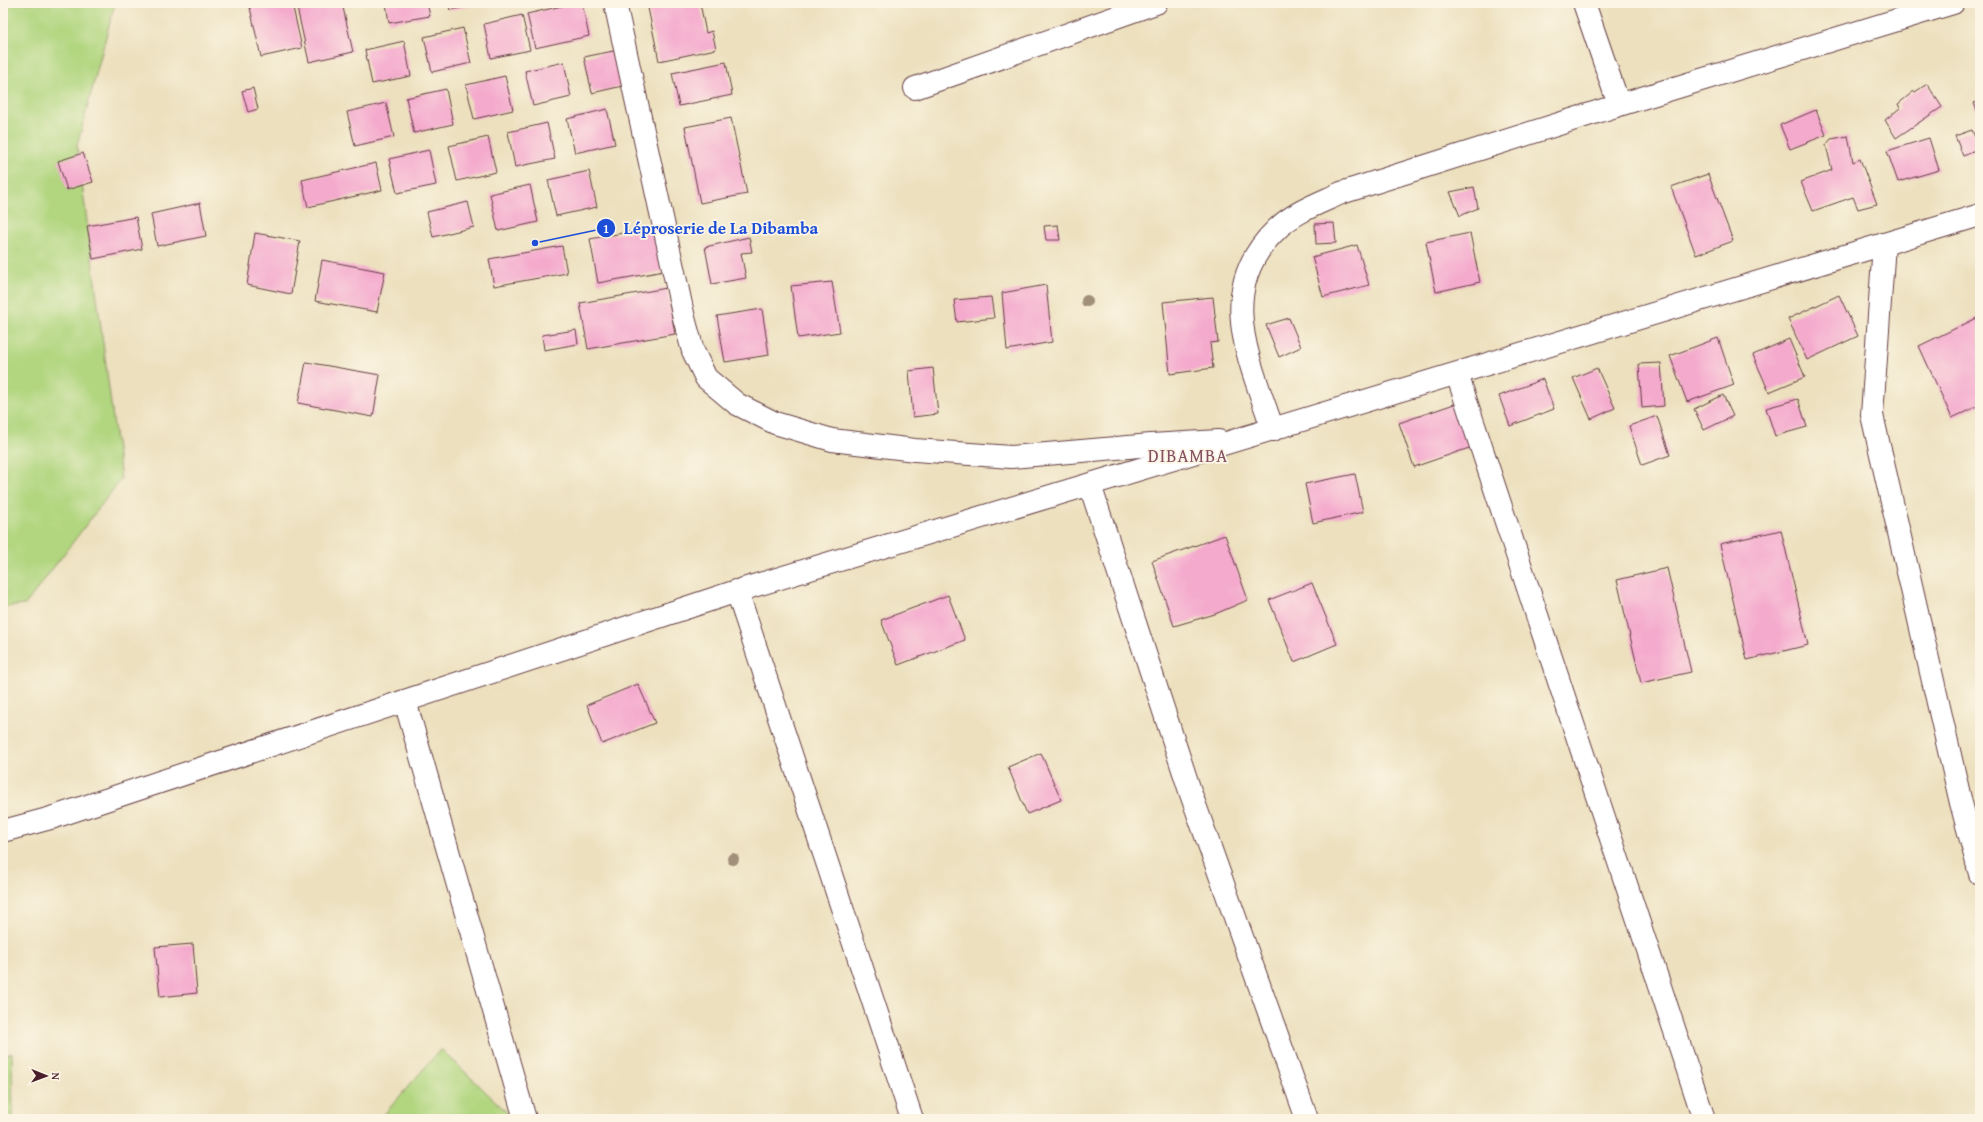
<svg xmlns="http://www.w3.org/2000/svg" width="1983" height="1122" font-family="'Gentium Book Plus',serif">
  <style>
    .green { fill: #b1d67f; stroke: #7e7a55 }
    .building { fill: #f4aacd }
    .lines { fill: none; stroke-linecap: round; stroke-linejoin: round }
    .street-casing { stroke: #623c41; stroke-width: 24 }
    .secondary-casing { stroke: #623c41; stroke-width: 24 }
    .street { stroke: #fff; stroke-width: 22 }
    .secondary { stroke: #fff; stroke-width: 22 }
    .tree { fill: #a18f79 }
    .labels { text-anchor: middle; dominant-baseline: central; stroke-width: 3.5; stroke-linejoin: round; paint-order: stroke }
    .quarter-label { font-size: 18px; letter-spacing: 1px; fill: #865064; stroke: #fcf5e5 }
    .leader { fill: none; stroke: #1d4ed8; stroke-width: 1.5 }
    .callout-dot { fill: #1d4ed8; stroke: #fcf5e5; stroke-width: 1.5 }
    .mark-label { font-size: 12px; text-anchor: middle; font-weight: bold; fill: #fff }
    .callout-label { font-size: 17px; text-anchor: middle; font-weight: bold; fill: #1d4ed8; stroke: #fcf5e5; stroke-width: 3.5; stroke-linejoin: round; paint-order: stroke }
  </style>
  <rect width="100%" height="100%" fill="#fcf5e5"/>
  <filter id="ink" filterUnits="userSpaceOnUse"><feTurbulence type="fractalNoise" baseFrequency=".025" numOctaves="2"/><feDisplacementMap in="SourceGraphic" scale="8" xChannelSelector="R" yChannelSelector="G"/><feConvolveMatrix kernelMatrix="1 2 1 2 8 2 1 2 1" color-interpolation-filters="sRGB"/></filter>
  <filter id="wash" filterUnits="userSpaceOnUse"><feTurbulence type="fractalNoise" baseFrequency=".012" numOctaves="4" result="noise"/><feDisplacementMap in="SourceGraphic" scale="16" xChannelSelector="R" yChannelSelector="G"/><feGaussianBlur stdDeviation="0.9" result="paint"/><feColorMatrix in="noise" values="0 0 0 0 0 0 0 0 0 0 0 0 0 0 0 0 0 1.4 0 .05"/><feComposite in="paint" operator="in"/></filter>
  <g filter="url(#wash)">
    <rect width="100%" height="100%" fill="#ece0be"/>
    <path class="green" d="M 3,3 L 115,3 L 77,146 L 121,479 L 25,605 L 3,607 Z
      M 441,1049 L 514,1119 L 380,1119 Z
      M 12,1053 L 13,1119 L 3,1119 L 3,1056 Z"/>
    <g id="blocks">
      <path class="building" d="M 249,3 L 292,3 L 302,48 L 261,57 Z
        M 296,3 L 342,3 L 353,52 L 309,62 Z
        M 386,3 L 427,3 L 430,16 L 389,23 Z
        M 448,3 L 480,3 L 480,4 L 450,10 Z
        M 575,3 L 582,3 L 589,36 L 535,48 L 527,14 Z
        M 647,3 L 700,3 L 706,33 L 712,31 L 716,49 L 659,61 Z
        M 522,15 L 530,50 L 491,58 L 484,24 Z
        M 463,28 L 471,63 L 432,72 L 424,37 Z
        M 404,41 L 411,76 L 372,84 L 365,50 Z
        M 623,49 L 631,84 L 592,93 L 584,57 Z
        M 564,62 L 571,97 L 533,106 L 525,71 Z
        M 726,62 L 732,95 L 679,106 L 672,73 Z
        M 505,76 L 513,110 L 474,119 L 466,85 Z
        M 1927,84 L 1942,107 L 1896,138 L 1885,120 L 1900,108 L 1898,104 L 1914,91 L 1915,92 Z
        M 253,88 L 258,109 L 248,112 L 242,91 Z
        M 446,89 L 453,124 L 414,133 L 406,98 Z
        M 1980,101 L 1980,118 L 1974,103 Z
        M 386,103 L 394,137 L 355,146 L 347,112 Z
        M 607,109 L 615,144 L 575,153 L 567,119 Z
        M 1816,110 L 1826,135 L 1790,149 L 1780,125 Z
        M 731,118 L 747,194 L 700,203 L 685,127 Z
        M 547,123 L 555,159 L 515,167 L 508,132 Z
        M 1972,130 L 1980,149 L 1963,156 L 1955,136 Z
        M 1848,136 L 1853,162 L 1860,159 L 1877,204 L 1858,209 L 1853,197 L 1813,211 L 1801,182 L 1832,170 L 1826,145 L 1831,139 Z
        M 488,137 L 496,172 L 457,181 L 449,146 Z
        M 1929,138 L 1939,170 L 1898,182 L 1887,151 Z
        M 429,150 L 436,185 L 397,193 L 389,159 Z
        M 83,153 L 93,182 L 67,190 L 58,161 Z
        M 376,163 L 382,190 L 308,207 L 302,180 Z
        M 589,171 L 597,207 L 556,216 L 548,180 Z
        M 1708,174 L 1733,241 L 1696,255 L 1671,187 Z
        M 530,185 L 538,222 L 498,231 L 490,194 Z
        M 1474,187 L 1478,208 L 1460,216 L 1450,192 Z
        M 468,202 L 474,227 L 433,237 L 427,212 Z
        M 200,203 L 206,236 L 157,246 L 151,214 Z
        M 136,217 L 142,249 L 93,259 L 87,226 Z
        M 1334,223 L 1336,243 L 1316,244 L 1315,224 Z
        M 1058,225 L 1060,240 L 1046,240 L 1044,226 Z
        M 656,227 L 664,271 L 598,283 L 590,239 Z
        M 255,233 L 300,241 L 291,294 L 247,285 Z
        M 1470,233 L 1480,282 L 1436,292 L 1426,242 Z
        M 749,237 L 752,252 L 741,253 L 746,278 L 712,284 L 705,247 Z
        M 1357,245 L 1369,285 L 1323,297 L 1312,257 Z
        M 562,246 L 567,273 L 494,286 L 489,259 Z
        M 322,260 L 385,272 L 377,312 L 315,301 Z
        M 832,282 L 840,332 L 798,338 L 791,286 Z
        M 1046,285 L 1052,342 L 1007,350 L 1002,293 Z
        M 667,288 L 675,334 L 588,349 L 580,303 Z
        M 1839,295 L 1858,336 L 1807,360 L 1788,319 Z
        M 991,297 L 994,318 L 957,322 L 954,300 Z
        M 1213,297 L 1218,342 L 1210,343 L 1213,368 L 1170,374 L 1163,302 Z
        M 762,309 L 769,355 L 725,362 L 717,316 Z
        M 1979,317 L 1980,405 L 1952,418 L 1919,346 Z
        M 1289,318 L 1301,347 L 1279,357 L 1266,325 Z
        M 576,330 L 578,344 L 544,350 L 542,335 Z
        M 1718,338 L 1734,385 L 1687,402 L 1670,356 Z
        M 1789,339 L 1805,377 L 1769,392 L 1753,355 Z
        M 306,362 L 380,375 L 373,417 L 298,403 Z
        M 1661,363 L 1664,406 L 1642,408 L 1639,364 Z
        M 933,368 L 938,414 L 913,417 L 909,371 Z
        M 1597,368 L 1615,408 L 1591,419 L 1573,378 Z
        M 1543,379 L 1554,409 L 1510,426 L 1499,396 Z
        M 1723,395 L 1733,416 L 1704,430 L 1694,409 Z
        M 1798,399 L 1807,427 L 1775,436 L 1766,408 Z
        M 1457,403 L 1472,447 L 1414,467 L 1399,423 Z
        M 1657,416 L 1670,455 L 1642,465 L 1629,426 Z
        M 1355,474 L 1363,512 L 1313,523 L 1305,484 Z
        M 1781,530 L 1808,645 L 1747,660 L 1720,544 Z
        M 1225,535 L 1248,600 L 1215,614 L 1174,626 L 1152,561 Z
        M 1667,568 L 1691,672 L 1641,683 L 1617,580 Z
        M 1312,583 L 1337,644 L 1294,662 L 1269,600 Z
        M 948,595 L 965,640 L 898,665 L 881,620 Z
        M 638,684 L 655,723 L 602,744 L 587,705 Z
        M 1041,753 L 1061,800 L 1027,814 L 1008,767 Z
        M 193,944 L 197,993 L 160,997 L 155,947 Z"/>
    </g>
  </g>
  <g filter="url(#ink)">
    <use href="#blocks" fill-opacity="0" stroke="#623c41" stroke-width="1"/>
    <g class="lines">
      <defs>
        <path id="street" d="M 615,3 L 684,318 L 693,351 L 706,378 L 737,404 L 775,423 L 832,440 L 915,450 L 1011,457 L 1151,445 L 1219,441
          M 1584,3 L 1619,105
          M 915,88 L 1156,3
          M 1884,244 L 1872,415 L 1961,803 L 1980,874
          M 1457,374 L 1704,1119
          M 1273,430 C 1250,360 1213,290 1277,229 C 1294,212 1320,203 1341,193 L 1619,105 L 1953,3
          M 1090,485 L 1191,794 L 1307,1119
          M 737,591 L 912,1119
          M 405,701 L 525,1119"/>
        <path id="secondary" d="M 3,831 L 51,818 L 737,591 L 1980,215"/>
      </defs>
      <use href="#street" class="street-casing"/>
      <use href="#secondary" class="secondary-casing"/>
      <use href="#street" class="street"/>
      <use href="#secondary" class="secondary"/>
    </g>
    <g class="tree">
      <circle cx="1087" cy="301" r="6"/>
      <circle cx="733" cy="859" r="6"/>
    </g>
  </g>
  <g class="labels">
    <g class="quarter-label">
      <text x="1188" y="455">DIBAMBA</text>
    </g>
  </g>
  <path class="leader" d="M535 243L606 228"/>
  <g class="callout-dot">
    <circle cx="535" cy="243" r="4"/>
    <circle cx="606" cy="228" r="10"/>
  </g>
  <g class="mark-label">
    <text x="606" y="233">1</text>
  </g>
  <g class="callout-label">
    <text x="721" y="234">Léproserie de La Dibamba</text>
  </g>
  <rect width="1983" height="1122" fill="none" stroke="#fcf5e5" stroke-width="16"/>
  <g transform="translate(46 1076) rotate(91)" stroke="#fcf5e5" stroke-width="3" paint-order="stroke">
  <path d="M0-3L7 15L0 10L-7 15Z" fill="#4a1f2b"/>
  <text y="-6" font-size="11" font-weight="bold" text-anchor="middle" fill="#4a1f2b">N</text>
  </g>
</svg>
